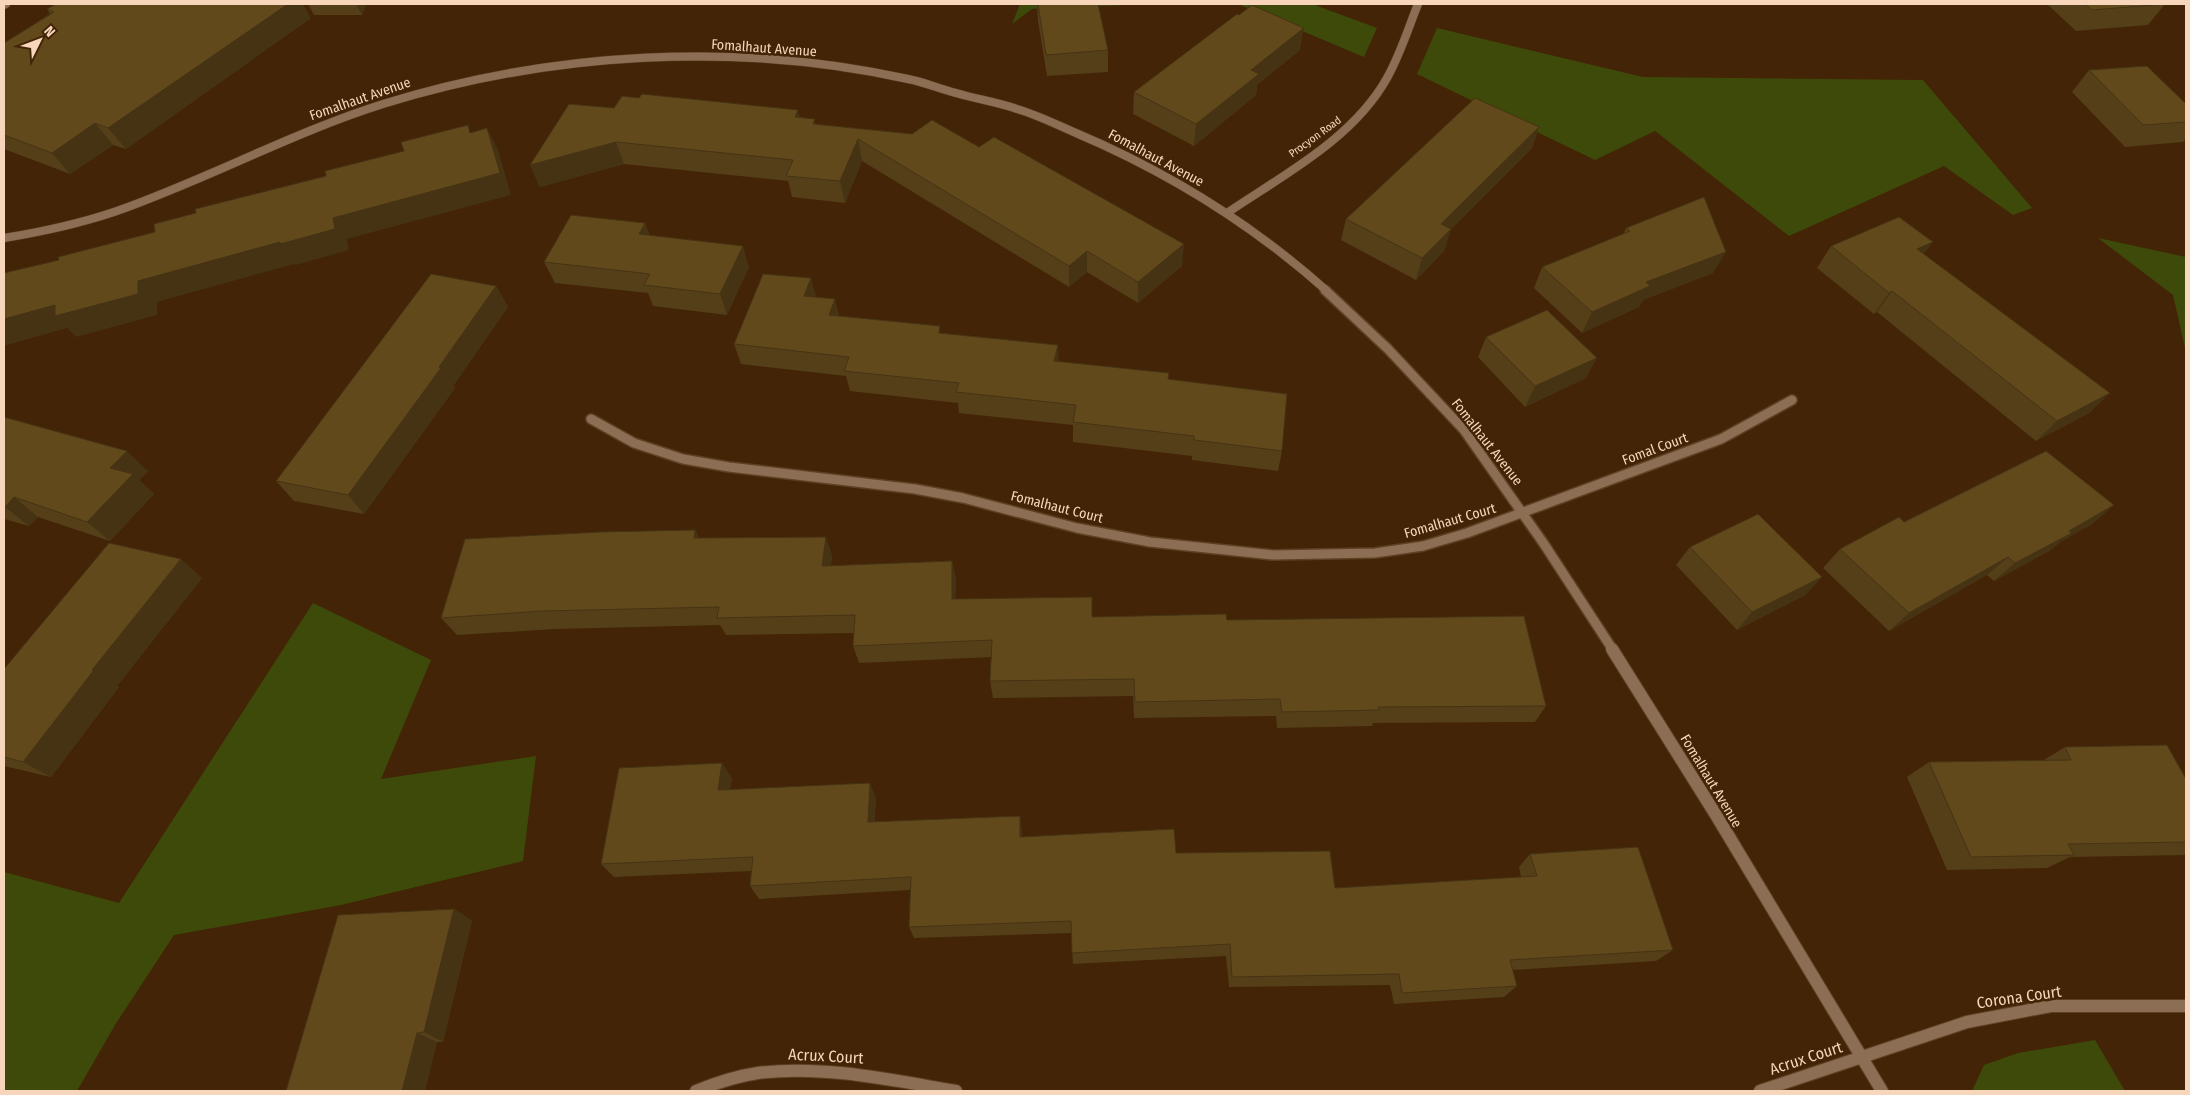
<svg xmlns="http://www.w3.org/2000/svg" width="2190" height="1095" font-family="'Fira Sans Condensed',sans-serif">
  <style>
    .green { fill: #3e4a09 }
    .lines { fill: none; stroke-linecap: round; stroke-linejoin: round }
    .minor-far2-casing { stroke: #604023; stroke-width: 9 }
    .minor-far1-casing { stroke: #604023; stroke-width: 12 }
    .minor-casing { stroke: #604023; stroke-width: 14 }
    .minor-far2 { stroke: #8c6e55; stroke-width: 8 }
    .minor-far1 { stroke: #8c6e55; stroke-width: 9 }
    .minor { stroke: #8c6e55; stroke-width: 12 }
    .wall { fill: #543f18 }
    .shaded-wall { fill: #453314 }
    .building { fill: #62491c; stroke: #453314 }
    .labels { text-anchor: middle; dominant-baseline: central; stroke-width: 5; stroke-linejoin: round; paint-order: stroke }
    .far-street-label { font-size: 11px; fill: #f7d6bb; stroke: #432406 }
    .street-label { font-size: 14px; fill: #f7d6bb; stroke: #432406 }
    .near-street-label { font-size: 16px; fill: #f7d6bb; stroke: #432406 }
  </style>
  <rect width="100%" height="100%" fill="#432406"/>
  <path class="green" d="M 1020,4 L 1146,4 L 1032,9 L 1012,24 Z
    M 1238,4 L 1312,4 L 1377,28 L 1364,57 Z
    M 1437,28 L 1643,77 L 1923,80 L 2032,208 L 2013,215 L 1944,166 L 1789,236 L 1655,131 L 1595,160 L 1417,74 Z
    M 2098,238 L 2186,257 L 2186,352 L 2173,295 Z
    M 313,603 L 431,660 L 381,779 L 536,756 L 523,861 L 341,905 L 174,935 L 115,1025 L 77,1091 L 4,1091 L 4,872 L 119,903 Z
    M 2095,1040 L 2125,1091 L 1972,1091 L 1984,1065 L 2018,1053 Z"/>
  <g class="lines">
    <defs>
      <path id="minor-far2" d="M 4,5 L 6,4
        M 1227,213 C 1283,175 1353,139 1387,78 C 1400,55 1408,29 1418,4
        M 4,238 C 41,232 78,224 114,212 C 206,180 291,133 383,104 C 550,52 737,41 908,79 C 924,82 940,89 956,93 C 976,99 997,102 1017,109 C 1038,115 1057,125 1076,133 C 1168,172 1252,224 1327,291"/>
      <path id="minor-far1" d="M 1325,290 L 1388,349 L 1464,430 L 1544,544 L 1613,650
        M 591,419 L 634,443 L 683,459 L 729,467 L 915,489 L 963,498 L 1077,528 L 1150,542 L 1273,555 L 1375,553 L 1423,546 L 1467,533 L 1721,439 L 1792,400"/>
      <path id="minor" d="M 1612,649 L 1716,815 L 1882,1091
        M 696,1091 C 716,1083 737,1076 758,1073 C 824,1065 891,1080 956,1091
        M 1760,1091 L 1967,1022 L 2051,1006 L 2186,1006"/>
    </defs>
    <use href="#minor-far2" class="minor-far2-casing"/>
    <use href="#minor-far1" class="minor-far1-casing"/>
    <use href="#minor" class="minor-casing"/>
    <use href="#minor-far2" class="minor-far2"/>
    <use href="#minor-far1" class="minor-far1"/>
    <use href="#minor" class="minor"/>
  </g>
  <path class="wall" d="M 308,4 L 366,4 L 362,15 L 314,15 Z
    M 1037,4 L 1098,4 L 1108,50 L 1108,72 L 1047,76 L 1038,21 Z
    M 2047,4 L 2165,4 L 2148,25 L 2076,31 Z
    M 47,9 L 311,18 L 126,149 L 113,145 L 70,174 L 4,149 L 4,43 L 50,14 Z
    M 1300,50 L 1257,85 L 1256,95 L 1194,146 L 1133,114 L 1134,92 Z
    M 2089,70 L 2186,104 L 2186,139 L 2183,142 L 2125,147 L 2072,92 Z
    M 614,108 L 800,117 L 817,124 L 912,134 L 1182,266 L 1138,303 L 1087,272 L 1069,287 L 862,161 L 845,203 L 792,197 L 788,181 L 624,164 L 540,187 L 530,165 Z
    M 1539,127 L 1532,148 L 1451,229 L 1444,251 L 1416,280 L 1341,240 L 1346,219 Z
    M 645,223 L 650,236 L 749,267 L 727,315 L 653,306 L 648,293 L 555,283 L 544,262 Z
    M 1626,228 L 1713,273 L 1643,300 L 1639,307 L 1582,333 L 1534,288 L 1542,267 L 1623,234 Z
    M 1831,246 L 1924,254 L 2110,393 L 2089,413 L 2036,441 L 1877,312 L 1874,314 L 1817,268 Z
    M 496,286 L 508,307 L 453,386 L 455,388 L 364,514 L 294,501 L 276,481 Z
    M 816,297 L 835,299 L 839,316 L 942,333 L 1058,345 L 1058,361 L 1168,379 L 1282,451 L 1278,471 L 1192,460 L 1192,456 L 1073,442 L 1073,425 L 959,413 L 958,403 L 850,391 L 846,376 L 741,364 L 734,344 Z
    M 1486,337 L 1586,378 L 1525,407 L 1478,357 Z
    M 4,417 L 148,471 L 139,480 L 154,494 L 110,541 L 38,517 L 29,526 L 4,519 Z
    M 2114,505 L 2092,524 L 2062,541 L 2049,551 L 1994,581 L 1987,575 L 1889,631 L 1823,568 L 1840,549 L 1904,522 Z
    M 695,530 L 699,538 L 832,555 L 831,566 L 952,561 L 956,580 L 955,599 L 1092,617 L 1227,620 L 1546,706 L 1535,722 L 1373,723 L 1372,726 L 1277,728 L 1276,716 L 1134,718 L 1133,696 L 993,698 L 990,681 L 992,657 L 859,663 L 853,646 L 854,633 L 726,635 L 720,625 L 555,629 L 457,635 L 441,618 Z
    M 1690,547 L 1822,577 L 1805,595 L 1737,630 L 1676,565 Z
    M 202,578 L 117,686 L 119,687 L 51,777 L 4,766 L 4,669 Z
    M 2065,747 L 2186,779 L 2186,855 L 2070,857 L 2047,868 L 1947,870 L 1907,777 L 1929,762 L 2044,760 Z
    M 732,778 L 730,789 L 876,798 L 874,821 L 1022,830 L 1022,837 L 1176,853 L 1335,888 L 1521,877 L 1519,867 L 1530,854 L 1673,950 L 1656,961 L 1512,970 L 1517,986 L 1504,997 L 1394,1004 L 1390,985 L 1229,987 L 1226,956 L 1073,964 L 1071,933 L 914,938 L 909,927 L 910,890 L 759,899 L 750,886 L 751,871 L 614,877 L 601,864 Z
    M 454,909 L 472,921 L 443,1042 L 437,1042 L 425,1091 L 286,1091 Z"/>
  <path class="shaded-wall" d="M 288,4 L 303,4 L 311,18 L 126,149 L 108,128 Z
    M 356,4 L 366,4 L 362,15 Z
    M 1304,28 L 1300,50 L 1257,85 L 1256,95 L 1194,146 L 1196,124 L 1251,70 Z
    M 798,110 L 803,132 L 795,117 Z
    M 95,123 L 113,145 L 70,174 L 52,153 Z
    M 1539,127 L 1532,148 L 1435,246 L 1441,224 Z
    M 487,128 L 498,150 L 511,195 L 347,239 L 349,250 L 296,265 L 294,264 L 157,302 L 157,315 L 76,337 L 67,328 L 4,346 L 4,319 L 138,281 L 333,218 Z
    M 858,139 L 862,161 L 845,203 L 840,181 Z
    M 616,142 L 624,164 L 540,187 L 530,165 Z
    M 645,223 L 653,244 L 639,234 Z
    M 1451,229 L 1444,251 L 1416,280 L 1422,258 Z
    M 1933,242 L 1917,263 L 1917,249 Z
    M 1184,244 L 1182,266 L 1138,303 L 1138,282 Z
    M 743,246 L 749,267 L 727,315 L 720,294 Z
    M 1087,251 L 1087,272 L 1069,287 L 1069,266 Z
    M 1726,252 L 1713,273 L 1643,300 L 1639,307 L 1582,333 L 1592,312 L 1646,282 Z
    M 811,278 L 817,299 L 804,296 Z
    M 496,286 L 508,307 L 453,386 L 455,388 L 364,514 L 348,495 Z
    M 1892,291 L 1877,312 L 1874,314 L 1889,293 Z
    M 835,299 L 840,320 L 829,315 Z
    M 1058,345 L 1059,366 L 1054,361 Z
    M 1597,358 L 1586,378 L 1525,407 L 1535,386 Z
    M 2110,393 L 2089,413 L 2036,441 L 2057,421 Z
    M 127,451 L 148,471 L 139,480 L 154,494 L 110,541 L 87,522 L 110,468 Z
    M 14,497 L 38,517 L 29,526 L 5,507 Z
    M 2114,505 L 2092,524 L 2062,541 L 2049,551 L 1994,581 L 2015,563 Z
    M 695,530 L 704,548 L 694,538 Z
    M 826,537 L 832,555 L 828,585 L 822,566 Z
    M 2008,557 L 1987,575 L 1889,631 L 1909,613 Z
    M 181,559 L 202,578 L 117,686 L 119,687 L 51,777 L 23,762 L 92,670 Z
    M 952,561 L 956,580 L 955,617 L 952,599 Z
    M 1822,577 L 1805,595 L 1737,630 L 1752,612 Z
    M 722,763 L 732,778 L 728,805 L 718,790 Z
    M 870,783 L 876,798 L 874,836 L 868,822 Z
    M 1020,816 L 1022,830 L 1022,850 L 1020,837 Z
    M 454,909 L 472,921 L 443,1042 L 424,1032 Z
    M 417,1033 L 437,1042 L 425,1091 L 402,1091 Z"/>
  <path class="building" d="M 56,4 L 288,4 L 108,128 L 95,123 L 52,153 L 4,135 L 4,43 L 54,12 L 47,9 Z
    M 1038,4 L 1098,4 L 1108,50 L 1046,55 Z
    M 2085,4 L 2165,4 L 2092,10 Z
    M 1252,5 L 1304,28 L 1251,70 L 1259,74 L 1196,124 L 1134,92 L 1237,14 L 1239,15 Z
    M 2147,66 L 2186,104 L 2186,122 L 2143,125 L 2089,70 Z
    M 642,94 L 798,110 L 795,117 L 815,119 L 813,124 L 912,134 L 932,120 L 979,147 L 994,137 L 1184,244 L 1138,282 L 1087,251 L 1069,266 L 858,139 L 840,181 L 786,176 L 793,160 L 616,142 L 530,165 L 569,104 L 614,108 L 622,96 L 639,98 Z
    M 1475,98 L 1539,127 L 1441,224 L 1451,229 L 1422,258 L 1346,219 Z
    M 468,125 L 470,133 L 487,128 L 500,173 L 333,218 L 335,229 L 280,244 L 280,242 L 138,281 L 138,294 L 55,316 L 55,305 L 4,319 L 4,273 L 59,260 L 58,257 L 155,232 L 154,224 L 196,213 L 195,209 L 326,176 L 325,171 L 404,151 L 401,142 Z
    M 1704,197 L 1726,252 L 1646,282 L 1650,286 L 1592,312 L 1542,267 L 1630,231 L 1626,228 Z
    M 571,215 L 645,223 L 639,234 L 743,246 L 720,294 L 644,285 L 650,274 L 544,262 Z
    M 1899,217 L 1933,242 L 1917,249 L 2110,393 L 2057,421 L 1892,291 L 1889,293 L 1831,246 Z
    M 431,274 L 496,286 L 439,367 L 441,368 L 348,495 L 276,481 Z
    M 763,274 L 811,278 L 804,296 L 835,299 L 829,315 L 940,326 L 939,333 L 1058,345 L 1054,361 L 1169,373 L 1168,379 L 1287,394 L 1282,451 L 1194,440 L 1194,436 L 1073,422 L 1076,405 L 956,392 L 959,383 L 844,371 L 849,357 L 734,344 Z
    M 1547,310 L 1597,358 L 1535,386 L 1486,337 Z
    M 4,417 L 127,451 L 110,468 L 133,474 L 87,522 L 14,497 L 5,507 L 4,507 Z
    M 2046,451 L 2114,505 L 2069,531 L 2072,533 L 2015,563 L 2008,557 L 1909,613 L 1840,549 L 1899,517 L 1904,522 Z
    M 1758,514 L 1822,577 L 1752,612 L 1690,547 Z
    M 695,530 L 694,538 L 826,537 L 822,566 L 952,561 L 952,599 L 1092,597 L 1092,617 L 1226,614 L 1227,620 L 1524,616 L 1546,706 L 1378,707 L 1379,710 L 1282,712 L 1280,699 L 1135,702 L 1134,679 L 990,681 L 992,640 L 853,646 L 855,615 L 717,618 L 719,607 L 542,611 L 441,618 L 465,539 L 600,532 Z
    M 109,543 L 181,559 L 92,670 L 94,670 L 23,762 L 4,757 L 4,669 Z
    M 2167,745 L 2186,779 L 2186,842 L 2068,844 L 2074,855 L 1971,857 L 1929,762 L 2071,760 L 2065,747 Z
    M 722,763 L 718,790 L 870,783 L 868,822 L 1020,816 L 1020,837 L 1174,829 L 1176,853 L 1330,851 L 1335,888 L 1537,876 L 1530,854 L 1638,847 L 1673,950 L 1510,960 L 1517,986 L 1402,993 L 1399,974 L 1232,977 L 1230,944 L 1072,953 L 1071,921 L 909,927 L 911,877 L 750,886 L 753,857 L 601,864 L 619,768 Z
    M 454,909 L 424,1032 L 417,1033 L 402,1091 L 286,1091 L 338,915 Z"/>
  <g class="labels">
    <g class="far-street-label">
      <text transform="translate(1315 137) rotate(-36)">Procyon Road</text>
    </g>
    <g class="street-label">
      <text transform="translate(764 48) rotate(4)">Fomalhaut Avenue</text>
      <text transform="translate(360 99) rotate(-19)">Fomalhaut Avenue</text>
      <text transform="translate(1156 158) rotate(28)">Fomalhaut Avenue</text>
      <text transform="translate(1487 442) rotate(52)">Fomalhaut Avenue</text>
      <text transform="translate(1655 449) rotate(-20)">Fomal Court</text>
      <text transform="translate(1057 507) rotate(14)">Fomalhaut Court</text>
      <text transform="translate(1450 521) rotate(-16)">Fomalhaut Court</text>
      <text transform="translate(1711 781) rotate(59)">Fomalhaut Avenue</text>
    </g>
    <g class="near-street-label">
      <text transform="translate(2019 997) rotate(-8)">Corona Court</text>
      <text transform="translate(826 1056) rotate(3)">Acrux Court</text>
      <text transform="translate(1806 1058) rotate(-18)">Acrux Court</text>
    </g>
  </g>
  <rect width="2190" height="1095" fill="none" stroke="#f7d6bb" stroke-width="10"/>
  <g transform="translate(40 40) rotate(48)" stroke="#432406" stroke-width="4" paint-order="stroke">
  <path d="M0-4L9 19L0 12L-9 19Z" fill="#f7d6bb"/>
  <text y="-8" font-size="14" font-weight="bold" text-anchor="middle" fill="#f7d6bb">N</text>
  </g>
</svg>
